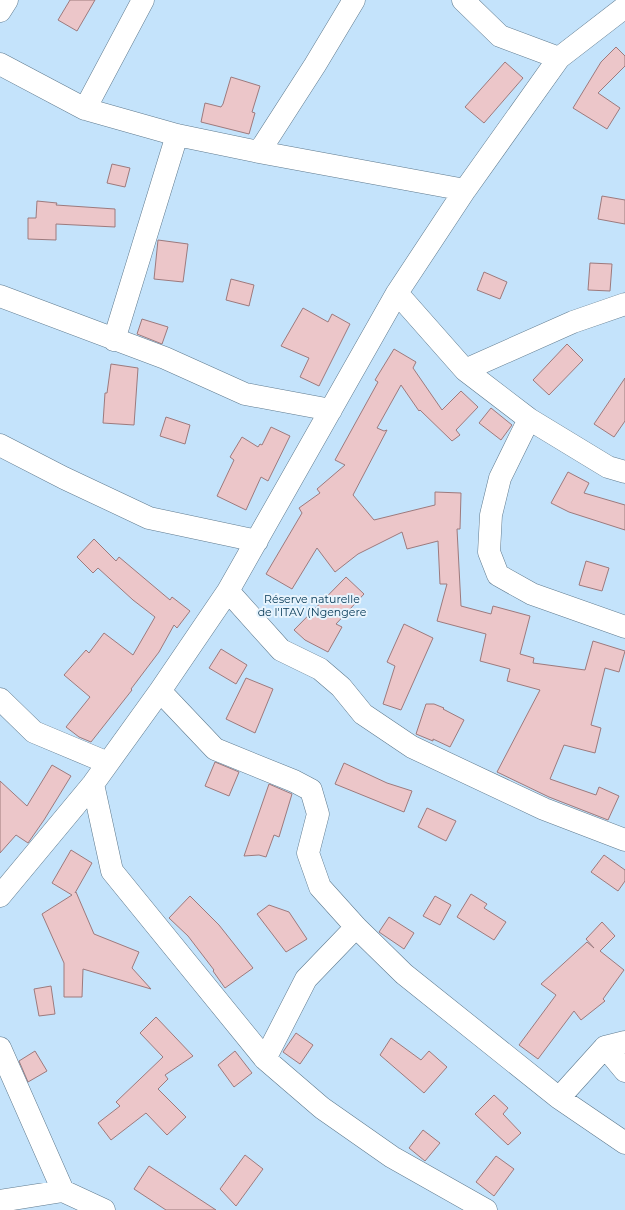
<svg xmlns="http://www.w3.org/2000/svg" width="625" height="1210" font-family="Montserrat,sans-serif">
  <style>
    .green { fill: #c4e3fb }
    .building { fill: #ecc6c9; stroke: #9d7a7d }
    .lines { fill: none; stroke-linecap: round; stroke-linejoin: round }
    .minor-casing { stroke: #5f7a8e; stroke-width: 23 }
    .minor { stroke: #fff; stroke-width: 22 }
    .labels { text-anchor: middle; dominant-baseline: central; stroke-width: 4; stroke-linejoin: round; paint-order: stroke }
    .park-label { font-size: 11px; fill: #023654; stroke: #e8f4fd }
  </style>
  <rect width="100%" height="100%" fill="#e8f4fd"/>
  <path class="green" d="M 0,0 L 625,0 L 625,1210 L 0,1210 Z"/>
  <path class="building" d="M 70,0 L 95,0 L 77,31 L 58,20 Z
    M 616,47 L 625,56 L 625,66 L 598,93 L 620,108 L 607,129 L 573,108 L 601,62 Z
    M 505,62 L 523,78 L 484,123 L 465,107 Z
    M 231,77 L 260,86 L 252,112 L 255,113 L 249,134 L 201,122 L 205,103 L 221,107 L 223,104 Z
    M 112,164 L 130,168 L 125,187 L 107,183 Z
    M 602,196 L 625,200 L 625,224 L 598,219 Z
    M 37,201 L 57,203 L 56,205 L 115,209 L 115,227 L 56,224 L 56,240 L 28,239 L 28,218 L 36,218 Z
    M 158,240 L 188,244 L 183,282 L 154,279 Z
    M 590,263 L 612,264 L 610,291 L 588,290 Z
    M 484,272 L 507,282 L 500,299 L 477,290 Z
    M 231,279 L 254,285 L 249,306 L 226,300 Z
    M 303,308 L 328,322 L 332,314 L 350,324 L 319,386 L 300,377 L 309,358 L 281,346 Z
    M 142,319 L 168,327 L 162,344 L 137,334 Z
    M 567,344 L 583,360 L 549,395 L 533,380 Z
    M 394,349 L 416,362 L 413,368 L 442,410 L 461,391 L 478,407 L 456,430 L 460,435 L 452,441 L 420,410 L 419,411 L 401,385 L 377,428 L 384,431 L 387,430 L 353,495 L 374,520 L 435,505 L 435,492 L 461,493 L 460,529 L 457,529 L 461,606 L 491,614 L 493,606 L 530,616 L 520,654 L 534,658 L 533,663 L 585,670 L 593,641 L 625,651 L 619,672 L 605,668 L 591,725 L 601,728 L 595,753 L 564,745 L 550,779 L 596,795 L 599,787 L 619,796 L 608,820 L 549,797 L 497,772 L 540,690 L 507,681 L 510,669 L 480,661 L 486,634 L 437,621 L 447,584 L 440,584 L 438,541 L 407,549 L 402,532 L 358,554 L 335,572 L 317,548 L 292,589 L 266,574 L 302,513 L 299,508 L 320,493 L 317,489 L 345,465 L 335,460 L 378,382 L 375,380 Z
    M 111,364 L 138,368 L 134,425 L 103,423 L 105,393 L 107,393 Z
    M 625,378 L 625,421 L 614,437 L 594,424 Z
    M 491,408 L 512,425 L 501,440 L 479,423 Z
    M 166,417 L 190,425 L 185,444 L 160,436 Z
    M 271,427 L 290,436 L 268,481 L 261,477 L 246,510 L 217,496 L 234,460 L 230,457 L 242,437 L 258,447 L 260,444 L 262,445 Z
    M 568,472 L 589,483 L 584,493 L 625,505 L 625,530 L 569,512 L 551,503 Z
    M 94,539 L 116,561 L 119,557 L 170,600 L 172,597 L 190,611 L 177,628 L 174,625 L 159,652 L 131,689 L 132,690 L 91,742 L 79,737 L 66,727 L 90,697 L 64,675 L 86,650 L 89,653 L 104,633 L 133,655 L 155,617 L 133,600 L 98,568 L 93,573 L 77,557 Z
    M 586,561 L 609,568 L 602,591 L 579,585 Z
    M 346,577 L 364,594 L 336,624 L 342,627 L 328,652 L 305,640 L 294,630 Z
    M 404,624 L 433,638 L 401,710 L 383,704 L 395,666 L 387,662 Z
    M 221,649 L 247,665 L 236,684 L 209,668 Z
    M 246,678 L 273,689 L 255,733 L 226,719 Z
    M 426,704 L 434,704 L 444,708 L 443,709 L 464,720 L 450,747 L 433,739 L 433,741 L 416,734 Z
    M 215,762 L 239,772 L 229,796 L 205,786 Z
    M 344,763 L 387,783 L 412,791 L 404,812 L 335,784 Z
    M 52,765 L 71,776 L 44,820 L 28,843 L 16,835 L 0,853 L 0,781 L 27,806 Z
    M 269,784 L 292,794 L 279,837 L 274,835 L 266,857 L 259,855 L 244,856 Z
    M 427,808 L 456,821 L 446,841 L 418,827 Z
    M 71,850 L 92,863 L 75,893 L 76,892 L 94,934 L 139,952 L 132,968 L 151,989 L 83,969 L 82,997 L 64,997 L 64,963 L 42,914 L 72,895 L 52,883 Z
    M 604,855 L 625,870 L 625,881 L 618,891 L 591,872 Z
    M 471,894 L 487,904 L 484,908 L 506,922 L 494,940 L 457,917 Z
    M 190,896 L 219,925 L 253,968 L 225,988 L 213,971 L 214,970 L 188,936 L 169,918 Z
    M 435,896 L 451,905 L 440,925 L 423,916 Z
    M 269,905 L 289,912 L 307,939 L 286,952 L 257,914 Z
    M 389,917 L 414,933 L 404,949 L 379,932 Z
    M 602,922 L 615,936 L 600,951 L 624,970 L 603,999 L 605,1001 L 581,1020 L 574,1011 L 538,1059 L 519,1045 L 556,995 L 541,984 L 587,942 L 594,948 L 586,939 Z
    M 51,986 L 55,1014 L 39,1016 L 34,989 Z
    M 156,1017 L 193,1056 L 165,1075 L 168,1079 L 158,1089 L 186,1117 L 167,1135 L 146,1113 L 111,1140 L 98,1123 L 120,1106 L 116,1102 L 163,1057 L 140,1033 Z
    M 296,1033 L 313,1045 L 300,1064 L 283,1052 Z
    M 391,1038 L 421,1060 L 429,1051 L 447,1067 L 424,1093 L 380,1055 Z
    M 35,1051 L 47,1071 L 28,1082 L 19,1061 Z
    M 235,1051 L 252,1073 L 234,1087 L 218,1065 Z
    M 494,1095 L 508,1108 L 503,1114 L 521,1133 L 508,1145 L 475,1114 Z
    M 423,1130 L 440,1143 L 425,1161 L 409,1148 Z
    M 245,1155 L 263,1169 L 236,1206 L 220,1189 Z
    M 496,1156 L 514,1169 L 494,1196 L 476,1182 Z
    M 149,1166 L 216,1210 L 166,1210 L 134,1189 Z"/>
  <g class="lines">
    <defs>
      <path id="minor" d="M 463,0 L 500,36 L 559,58
        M 0,11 L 7,0
        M 0,64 L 85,109 L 177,135 L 259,152 L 465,190
        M 85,109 L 143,0
        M 259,152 L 315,65 L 354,0
        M 397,293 L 465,370 L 573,322 L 625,304
        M 0,296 L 165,358 L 245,394 L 331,410
        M 114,340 L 177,135
        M 465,370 L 529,419 L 608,467 L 625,472
        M 529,419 L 500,478 L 491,515 L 489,552 L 498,575 L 532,594 L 625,627
        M 0,445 L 64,478 L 149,518 L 257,541
        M 228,591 L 281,650 L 320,669 L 341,687 L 363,714 L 412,747 L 544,809 L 625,840
        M 160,691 L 215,749 L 294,781 L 311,790 L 318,814 L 308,853 L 320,887 L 356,927 L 404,974 L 559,1098 L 625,1143
        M 0,699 L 34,732 L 108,763
        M 93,784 L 112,871 L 265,1059 L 322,1108 L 392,1157 L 486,1210
        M 0,896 L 93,784 L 160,691 L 228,591 L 397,293 L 465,190 L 559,58 L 625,7
        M 605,1047 L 625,1071
        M 0,1048 L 63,1191
        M 265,1059 L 306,979 L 356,927
        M 559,1098 L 605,1047 L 625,1042
        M 0,1201 L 63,1191 L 104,1210"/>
    </defs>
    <use href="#minor" class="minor-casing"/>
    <use href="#minor" class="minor"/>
  </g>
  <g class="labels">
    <g class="park-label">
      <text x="312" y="599">Réserve naturelle<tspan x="312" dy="13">de l'ITAV (Ngengere</tspan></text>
    </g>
  </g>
</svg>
